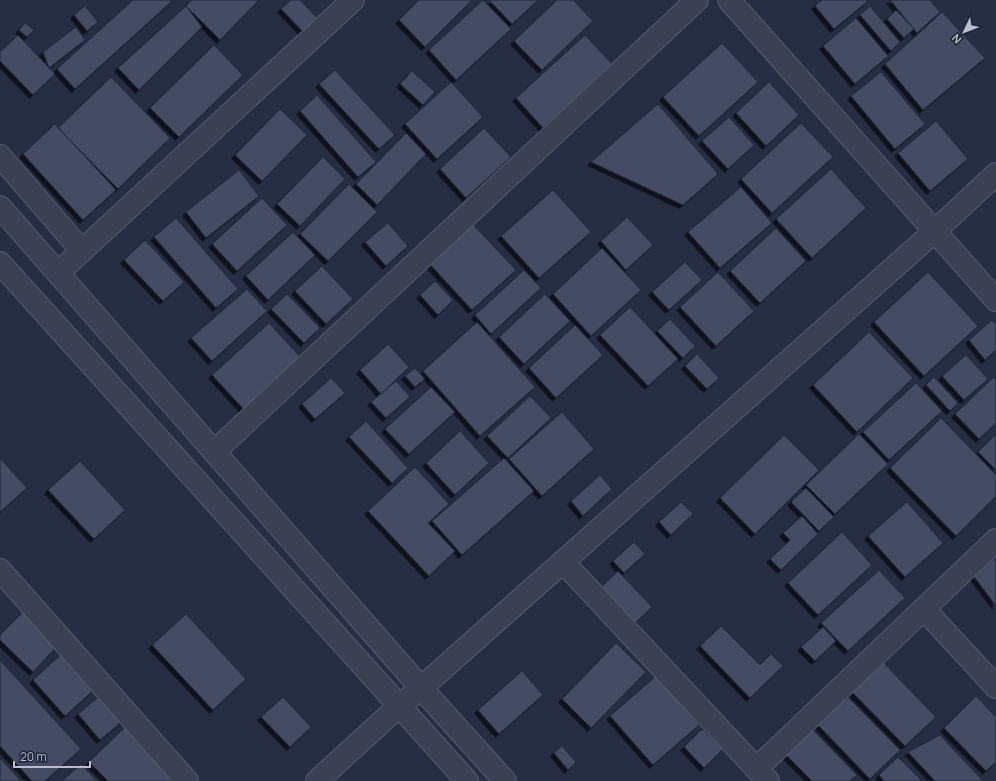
<svg xmlns="http://www.w3.org/2000/svg" width="996" height="781" font-family="Manrope,sans-serif">
  <style>
    .building { fill: #444b64; stroke: #22283b; filter: url(#shadow) }
    .lines { fill: none; stroke-linecap: round; stroke-linejoin: round }
    .minor-casing { stroke: #575c6d; stroke-width: 24 }
    .minor { stroke: #3b4153; stroke-width: 22 }
  </style>
  <defs>
    <filter id="shadow"><feDropShadow dx="-3.5" dy="3.5" stdDeviation="0" flood-color="#0009"/></filter>
  </defs>
  <rect width="100%" height="100%" fill="#272e44"/>
  <path class="building" d="M 133,0 L 171,0 L 172,1 L 75,89 L 57,69 Z
    M 192,0 L 259,0 L 220,40 L 186,6 Z
    M 291,0 L 300,0 L 323,24 L 309,38 L 281,9 Z
    M 419,0 L 470,0 L 471,1 L 425,47 L 399,20 Z
    M 483,0 L 511,29 L 456,80 L 429,50 Z
    M 491,0 L 538,0 L 512,24 L 490,1 Z
    M 557,0 L 573,0 L 593,21 L 542,70 L 514,41 Z
    M 822,0 L 867,0 L 868,1 L 834,29 L 815,6 Z
    M 890,0 L 930,0 L 940,12 L 917,33 Z
    M 85,6 L 98,22 L 87,31 L 74,15 Z
    M 186,6 L 202,27 L 139,90 L 118,68 Z
    M 870,6 L 900,42 L 891,51 L 860,15 Z
    M 896,10 L 914,29 L 904,38 L 887,19 Z
    M 942,12 L 985,58 L 923,110 L 885,64 Z
    M 856,18 L 888,56 L 855,84 L 823,46 Z
    M 25,23 L 34,30 L 27,37 L 19,30 Z
    M 76,27 L 85,40 L 49,68 L 43,52 Z
    M 18,35 L 55,74 L 33,95 L 0,61 L 0,52 Z
    M 585,35 L 613,65 L 543,128 L 516,98 Z
    M 722,43 L 758,82 L 699,136 L 663,97 Z
    M 214,45 L 243,75 L 179,137 L 150,108 Z
    M 335,70 L 395,135 L 379,149 L 319,84 Z
    M 412,71 L 435,92 L 423,105 L 400,84 Z
    M 881,72 L 925,124 L 895,149 L 851,96 Z
    M 111,77 L 170,138 L 118,189 L 58,128 Z
    M 451,82 L 483,117 L 437,159 L 405,124 Z
    M 769,82 L 799,115 L 766,146 L 736,113 Z
    M 317,95 L 376,162 L 358,177 L 300,111 Z
    M 658,104 L 718,174 L 683,205 L 591,162 Z
    M 280,109 L 307,135 L 262,181 L 235,155 Z
    M 729,117 L 754,145 L 728,169 L 702,141 Z
    M 936,121 L 968,159 L 930,191 L 898,153 Z
    M 801,123 L 833,157 L 772,213 L 741,179 Z
    M 55,124 L 116,190 L 83,220 L 23,154 Z
    M 484,128 L 511,157 L 466,198 L 440,169 Z
    M 406,133 L 426,154 L 377,205 L 356,184 Z
    M 323,157 L 345,179 L 300,226 L 277,204 Z
    M 831,169 L 866,208 L 812,258 L 776,219 Z
    M 239,170 L 259,196 L 206,238 L 186,212 Z
    M 349,184 L 377,212 L 328,261 L 300,234 Z
    M 741,187 L 772,223 L 720,268 L 688,232 Z
    M 553,190 L 591,232 L 539,278 L 501,236 Z
    M 262,198 L 287,225 L 237,271 L 212,244 Z
    M 627,217 L 653,245 L 626,270 L 601,241 Z
    M 176,218 L 238,289 L 216,308 L 154,237 Z
    M 469,220 L 516,270 L 472,310 L 426,260 Z
    M 388,223 L 408,246 L 386,266 L 365,242 Z
    M 776,228 L 806,261 L 760,303 L 730,271 Z
    M 293,232 L 315,255 L 268,300 L 246,276 Z
    M 145,240 L 184,282 L 163,301 L 124,260 Z
    M 602,248 L 641,290 L 591,336 L 553,294 Z
    M 685,262 L 702,280 L 669,310 L 652,292 Z
    M 322,266 L 353,299 L 326,324 L 295,291 Z
    M 524,270 L 541,288 L 491,334 L 475,315 Z
    M 718,272 L 754,311 L 716,346 L 680,307 Z
    M 928,272 L 978,326 L 924,376 L 874,322 Z
    M 435,281 L 453,300 L 438,315 L 420,295 Z
    M 247,289 L 267,311 L 212,361 L 191,338 Z
    M 287,294 L 320,328 L 304,343 L 271,309 Z
    M 545,294 L 570,321 L 524,364 L 499,337 Z
    M 630,307 L 678,359 L 648,386 L 600,335 Z
    M 670,319 L 695,346 L 683,358 L 657,331 Z
    M 992,320 L 996,324 L 996,350 L 985,360 L 969,340 Z
    M 477,322 L 535,387 L 480,436 L 423,371 Z
    M 269,323 L 304,361 L 247,413 L 212,375 Z
    M 575,325 L 603,355 L 556,398 L 529,368 Z
    M 869,332 L 913,378 L 857,432 L 813,385 Z
    M 388,344 L 409,367 L 381,394 L 360,370 Z
    M 697,354 L 719,378 L 707,389 L 685,366 Z
    M 966,355 L 988,379 L 964,400 L 942,376 Z
    M 415,368 L 425,379 L 415,387 L 405,376 Z
    M 934,377 L 958,403 L 950,411 L 926,385 Z
    M 994,377 L 996,380 L 996,423 L 979,439 L 955,414 Z
    M 331,378 L 345,393 L 315,419 L 302,404 Z
    M 396,381 L 410,397 L 386,418 L 371,402 Z
    M 916,383 L 942,411 L 889,460 L 863,432 Z
    M 431,387 L 455,412 L 409,454 L 385,429 Z
    M 530,396 L 551,418 L 508,458 L 487,436 Z
    M 562,412 L 594,449 L 542,496 L 509,459 Z
    M 941,418 L 996,475 L 996,496 L 956,536 L 890,468 Z
    M 366,421 L 408,468 L 392,483 L 349,437 Z
    M 460,431 L 489,463 L 455,495 L 426,463 Z
    M 859,434 L 888,464 L 835,514 L 806,485 Z
    M 996,434 L 996,470 L 978,452 Z
    M 784,435 L 819,470 L 755,534 L 720,498 Z
    M 0,458 L 27,488 L 0,512 Z
    M 504,458 L 534,491 L 462,555 L 432,521 Z
    M 80,461 L 125,510 L 94,539 L 48,490 Z
    M 415,467 L 449,504 L 428,523 L 455,551 L 429,576 L 368,511 Z
    M 600,475 L 612,489 L 583,516 L 571,501 Z
    M 806,488 L 834,517 L 819,531 L 791,502 Z
    M 681,502 L 693,514 L 671,535 L 659,522 Z
    M 907,502 L 943,543 L 905,577 L 868,536 Z
    M 802,516 L 818,534 L 781,570 L 770,559 L 790,540 L 783,533 Z
    M 842,532 L 872,565 L 818,615 L 788,583 Z
    M 634,542 L 645,554 L 624,573 L 613,561 Z
    M 993,558 L 996,562 L 996,606 L 972,574 Z
    M 879,570 L 905,598 L 848,651 L 821,623 Z
    M 618,571 L 652,607 L 633,625 L 599,589 Z
    M 24,611 L 59,644 L 33,672 L 0,640 L 0,635 Z
    M 186,614 L 246,679 L 213,710 L 152,645 Z
    M 721,626 L 760,665 L 771,654 L 783,666 L 750,698 L 700,646 Z
    M 823,627 L 836,641 L 815,661 L 801,647 Z
    M 616,643 L 646,672 L 591,728 L 562,699 Z
    M 65,651 L 97,687 L 65,716 L 33,680 Z
    M 880,659 L 936,717 L 905,746 L 849,689 Z
    M 0,660 L 81,749 L 45,781 L 32,781 L 0,746 Z
    M 522,671 L 543,695 L 499,734 L 478,710 Z
    M 656,676 L 699,725 L 653,765 L 610,716 Z
    M 844,693 L 900,750 L 870,779 L 815,722 Z
    M 102,694 L 124,720 L 100,740 L 78,714 Z
    M 976,696 L 996,717 L 996,762 L 986,771 L 944,728 Z
    M 283,697 L 311,727 L 290,747 L 261,717 Z
    M 126,726 L 174,781 L 108,781 L 89,762 Z
    M 809,726 L 857,775 L 850,781 L 812,781 L 783,752 Z
    M 702,729 L 723,749 L 704,768 L 684,747 Z
    M 940,735 L 983,781 L 935,781 L 908,752 Z
    M 562,746 L 576,762 L 568,770 L 554,753 Z
    M 898,757 L 922,781 L 884,781 L 879,775 Z
    M 0,758 L 21,781 L 0,781 Z
    M 81,764 L 97,781 L 62,781 Z"/>
  <g class="lines">
    <defs>
      <path id="minor" d="M 729,0 L 996,300
        M 0,156 L 82,251
        M 0,207 L 421,688 L 505,781
        M 0,263 L 467,781
        M 58,273 L 353,0
        M 214,452 L 697,0
        M 564,563 L 768,781
        M 0,570 L 187,781
        M 924,609 L 996,687
        M 756,769 L 996,540
        M 317,781 L 399,706 L 421,688 L 935,231 L 996,174"/>
    </defs>
    <use href="#minor" class="minor-casing"/>
    <use href="#minor" class="minor"/>
  </g>
  <g transform="translate(964 32) rotate(227)" stroke="#202639" stroke-width="3" paint-order="stroke">
  <path d="M0-3L7 15L0 10L-7 15Z" fill="#b9bdcd"/>
  <text y="-6" font-size="11" font-weight="bold" text-anchor="middle" fill="#b9bdcd">N</text>
  </g>
  <path d="M14 761v6h76v-6" fill="none" stroke="#b9bdcd" stroke-width="2"/>
  <text x="20" y="761" font-size="12" fill="#b9bdcd" stroke="#202639" stroke-width="3" paint-order="stroke">20 m</text>
</svg>
